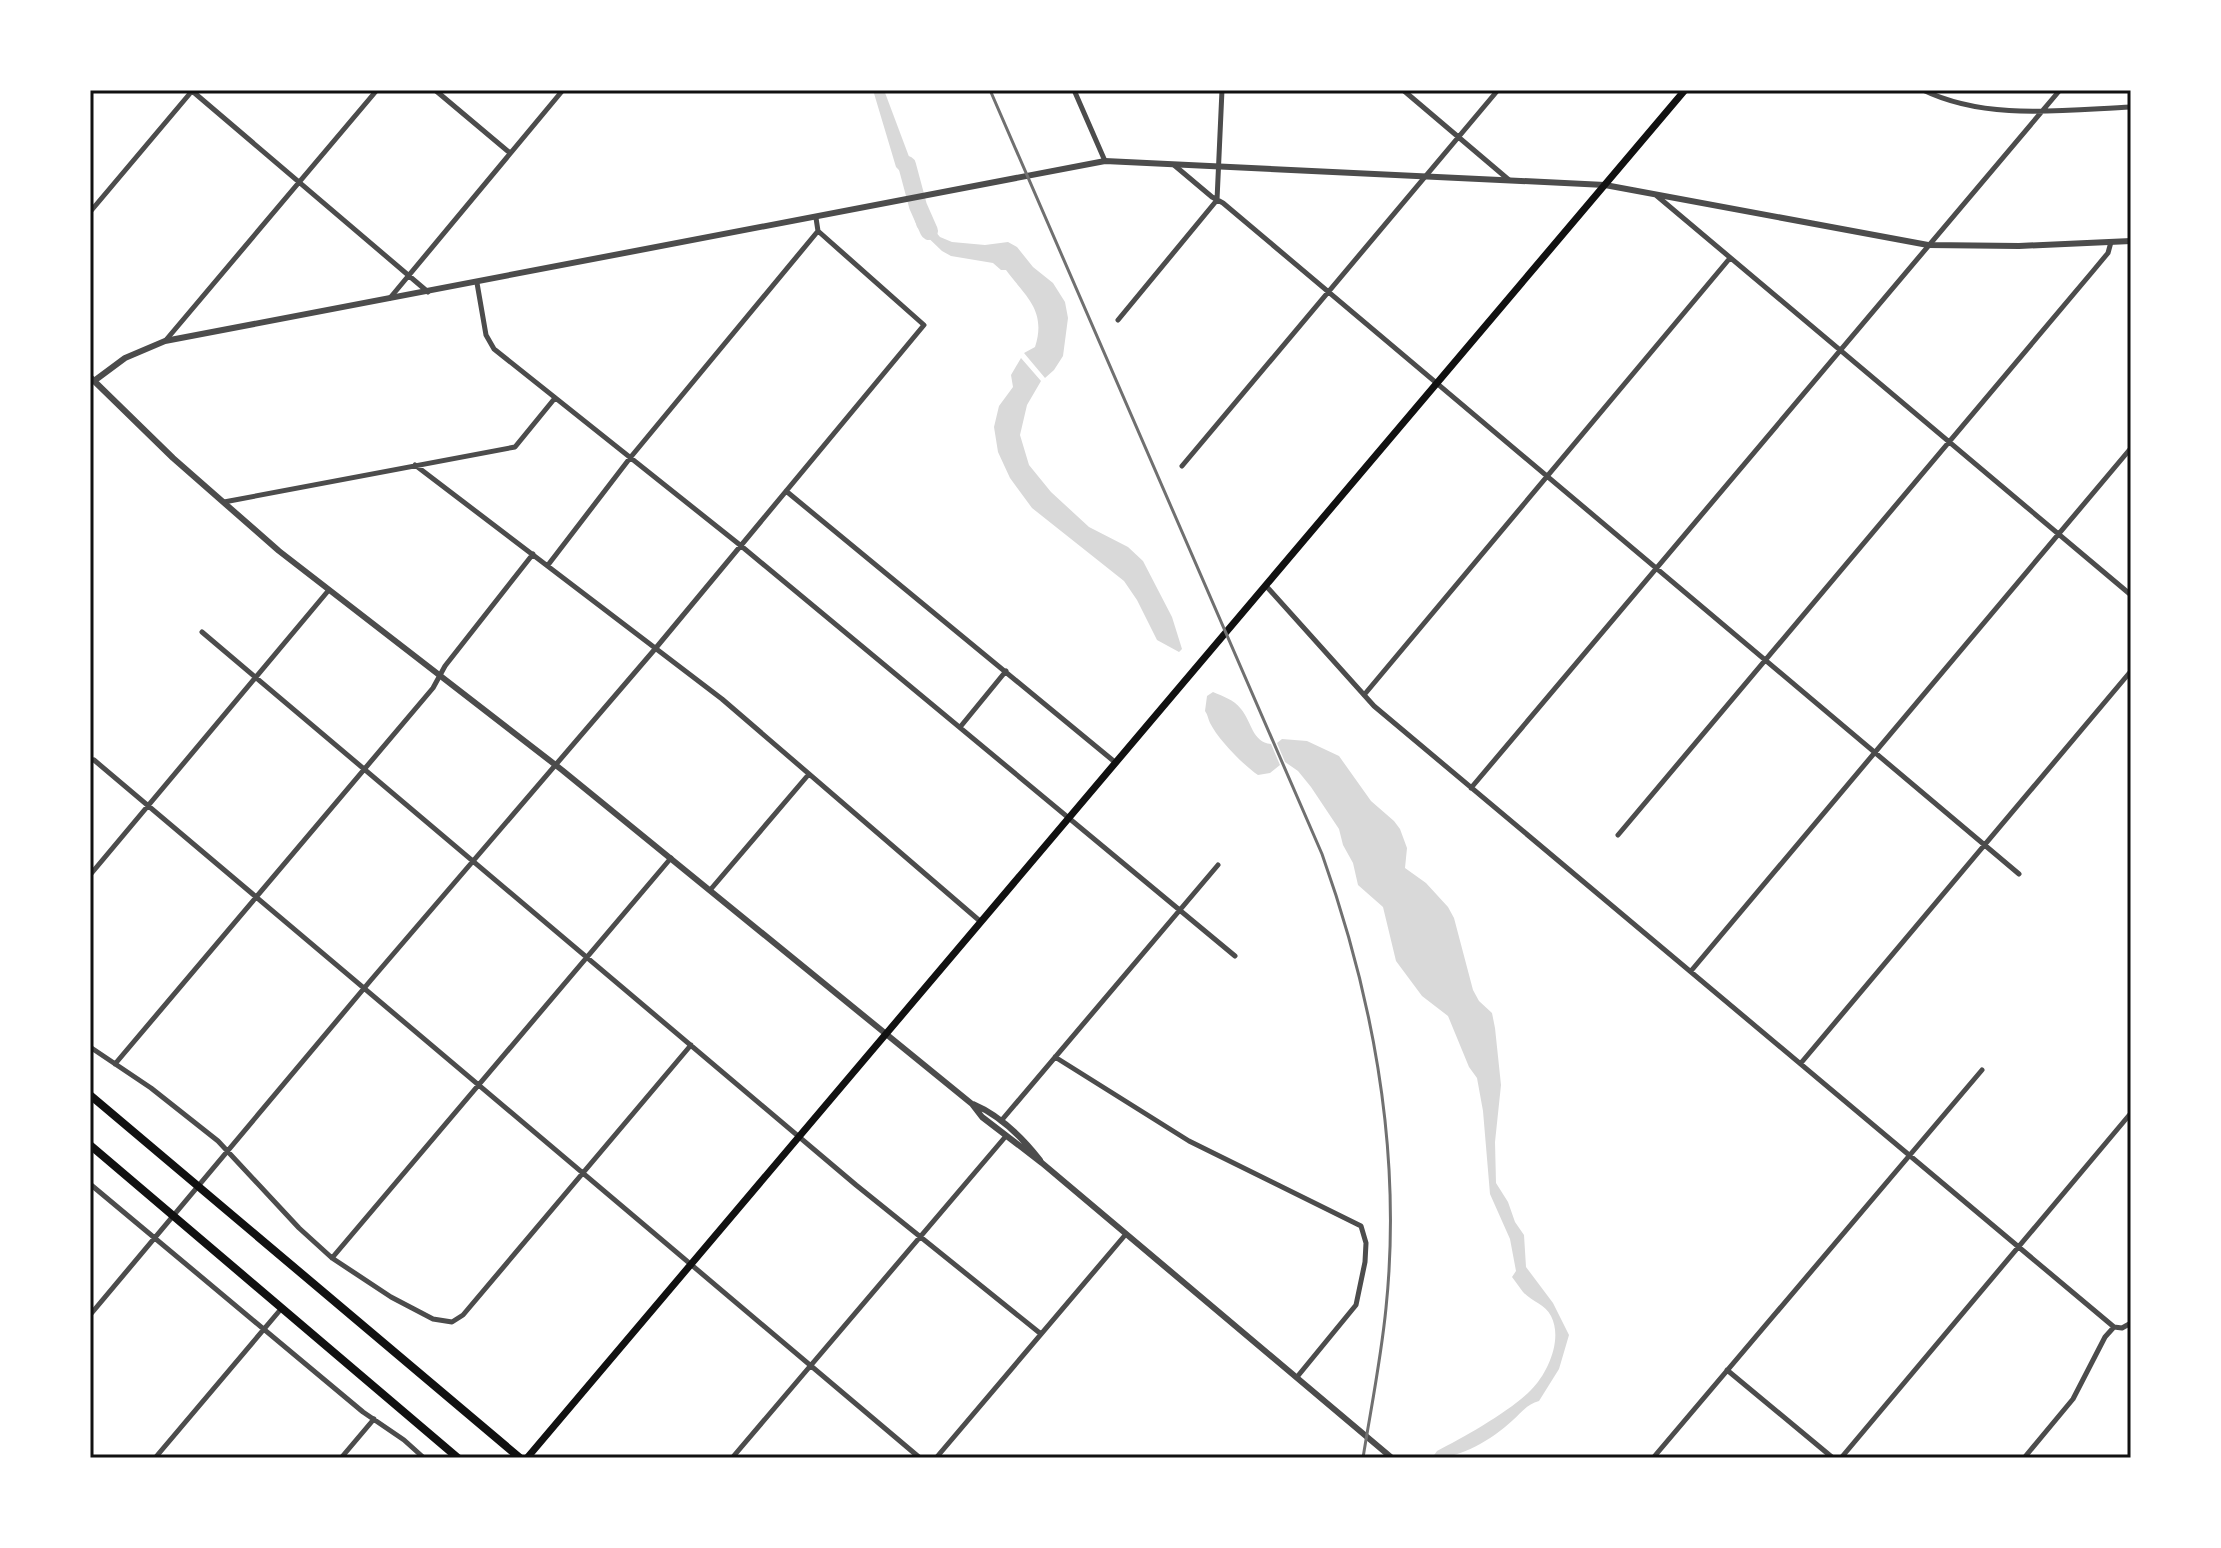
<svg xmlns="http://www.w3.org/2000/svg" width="2221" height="1548" font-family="'Titillium Web',sans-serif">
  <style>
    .water { fill: #d9d9d9 }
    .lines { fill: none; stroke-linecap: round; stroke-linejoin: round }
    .river { stroke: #d9d9d9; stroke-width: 18 }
    .minor { stroke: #4c4c4c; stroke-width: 5 }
    .tertiary { stroke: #4c4c4c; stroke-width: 6 }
    .secondary { stroke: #111; stroke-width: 7 }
    .primary { stroke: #111; stroke-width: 8 }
    .rail { stroke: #707070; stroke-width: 3 }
    .neatline { fill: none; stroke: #111; stroke-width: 3 }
  </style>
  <rect width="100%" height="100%" fill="#fff"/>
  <path class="water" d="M 873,90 L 884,90 L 920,186 L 905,189 L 901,172 L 896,167 Z
    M 925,207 L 934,230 L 940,237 L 952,242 L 985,245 L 1008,242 L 1017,247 L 1033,267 L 1053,283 L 1065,302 L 1068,318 L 1063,356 L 1054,370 L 1045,378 L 1024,353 L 1035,347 C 1047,310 1025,296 1006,270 L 1001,270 L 993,263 L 951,256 L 942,251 L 917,227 L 912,210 Z
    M 1021,358 L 1041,381 L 1027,405 L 1020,435 L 1029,465 L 1051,492 L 1089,527 L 1128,547 L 1143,561 L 1172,617 L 1182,649 L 1179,652 L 1157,640 L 1137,600 L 1124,581 L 1032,508 L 1010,478 L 998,452 L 994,427 L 999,406 L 1013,387 L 1011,375 Z
    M 1213,692 C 1224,697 1233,699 1241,709 C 1252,722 1252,742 1271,744 L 1280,765 L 1270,773 L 1258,775 C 1243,765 1218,739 1210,723 C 1208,719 1208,715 1205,711 L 1207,696 Z
    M 1282,739 L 1307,741 L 1339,756 L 1371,801 L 1394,821 L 1400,829 L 1407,848 L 1405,868 L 1426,883 L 1448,907 L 1454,918 L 1473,990 L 1479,1001 L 1492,1013 L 1495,1028 L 1501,1085 L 1495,1142 L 1496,1183 L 1508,1202 L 1515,1222 L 1524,1235 L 1526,1267 L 1553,1303 L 1569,1335 L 1559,1369 L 1539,1401 C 1527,1404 1521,1413 1513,1420 C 1491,1440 1462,1458 1432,1458 L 1437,1451 C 1463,1438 1512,1410 1531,1390 C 1548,1373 1563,1339 1551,1316 C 1545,1304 1532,1302 1523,1292 C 1520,1288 1516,1282 1512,1277 L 1516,1271 L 1510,1239 L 1490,1194 L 1483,1111 L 1477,1078 L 1469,1067 L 1448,1016 L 1422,996 L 1396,961 L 1383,907 L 1358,885 L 1353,863 L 1343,845 L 1339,829 L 1311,787 L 1298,771 L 1285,762 L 1277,743 Z"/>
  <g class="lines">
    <path class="river" d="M 907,165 L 918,206 L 929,231"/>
    <path class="minor" d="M 191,90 L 428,292
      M 435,90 L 510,153
      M 1074,90 L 1105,161
      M 1403,90 L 1509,180
      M 1923,90 C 1987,121 2063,110 2131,107
      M 1174,165 L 1212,197 L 1223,203 L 2019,874
      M 1657,196 L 2131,595
      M 90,212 L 192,91
      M 477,283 L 486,335 L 494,349 L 740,545 L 1235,956
      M 390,298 L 563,90
      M 1118,320 L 1217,200 L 1222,90
      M 166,340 L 377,90
      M 415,465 L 722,699 L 981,922
      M 1182,466 L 1498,90
      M 786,491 L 1116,763
      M 224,502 L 515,447 L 555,398
      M 548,565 L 630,458 L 818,231
      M 1267,587 L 1374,706 L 2114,1327
      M 202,632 L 856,1185 L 1041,1334
      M 1364,695 L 1730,258
      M 961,726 L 1006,671
      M 94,760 L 920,1458
      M 1471,788 L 2060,90
      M 1618,835 L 2093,271 L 2108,253 L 2111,242
      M 90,875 L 328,591
      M 711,889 L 809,774
      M 1691,971 L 2131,448
      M 90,1047 L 151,1088 L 218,1141 L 299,1228 L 332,1258 L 391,1297 L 433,1319 L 452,1322 L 463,1315 L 691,1045
      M 1055,1057 L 1189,1141 L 1361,1226 L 1366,1243 L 1365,1262 L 1356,1305 L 1297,1377
      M 1801,1063 L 2131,671
      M 115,1064 L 433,688 L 445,666 L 533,554
      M 1001,1121 L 1218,865
      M 90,1184 L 363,1412 L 404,1440 L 424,1458
      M 332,1258 L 671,858
      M 90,1315 L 371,980 L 655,649 L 924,325 L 818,231 L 816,218
      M 2114,1327 L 2122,1328 L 2131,1323
      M 1727,1370 L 1833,1458
      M 155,1458 L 281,1309
      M 341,1458 L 374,1419
      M 732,1458 L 1006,1136
      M 936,1458 L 1126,1234
      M 1653,1458 L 1982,1070
      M 1841,1458 L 2131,1113
      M 2024,1458 L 2073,1399 L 2105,1337 L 2114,1327"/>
    <path class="tertiary" d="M 90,377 L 173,458 L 279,551 L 562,770 L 972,1104 L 982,1117 L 1042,1163 L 1392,1458
      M 94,381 L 125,358 L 165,341 L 1105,161 L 1605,185 L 1928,245 L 2019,246 L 2131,241
      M 973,1104 C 999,1115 1022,1137 1040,1160"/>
    <path class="secondary" d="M 527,1458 L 1685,90"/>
    <path class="primary" d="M 90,1095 L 520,1458
      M 90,1145 L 458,1458"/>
    <path class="rail" d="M 990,90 L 1322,854 C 1374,1000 1402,1153 1386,1308 C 1381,1359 1371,1408 1363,1458"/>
  </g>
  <rect width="2221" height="1548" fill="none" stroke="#ffffff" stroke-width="184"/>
  <rect x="92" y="92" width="2037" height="1364" class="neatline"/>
</svg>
